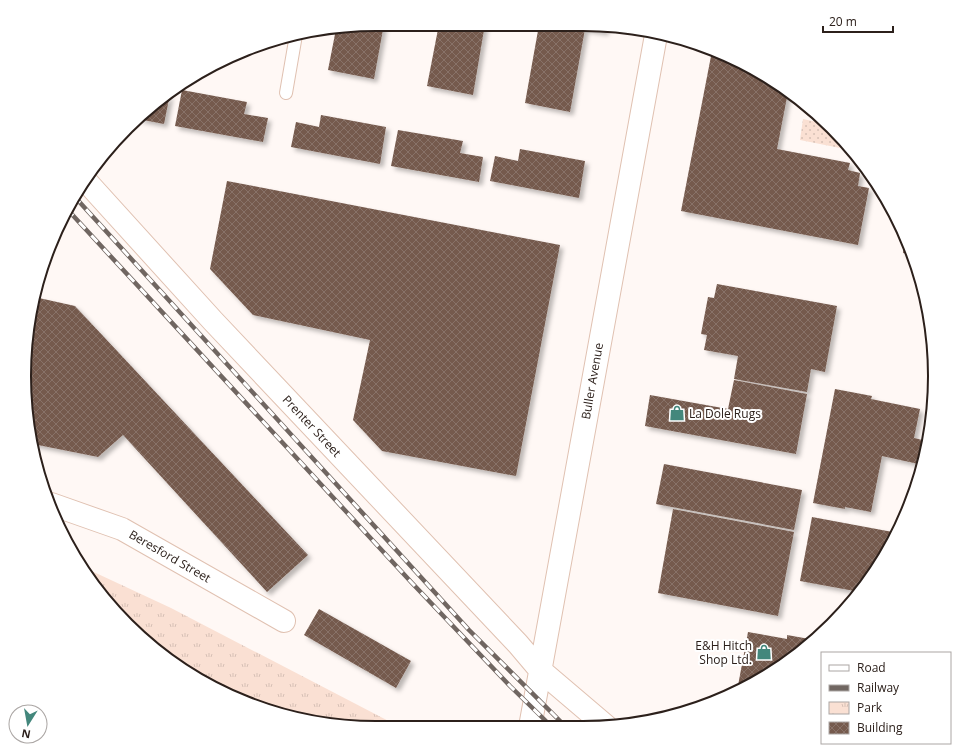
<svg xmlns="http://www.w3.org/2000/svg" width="959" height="752" font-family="'Open Sans',sans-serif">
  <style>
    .grass { fill: url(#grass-dots) }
    .park { fill: url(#park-tufts) }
    .building { fill: url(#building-cross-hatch); filter: url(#shadow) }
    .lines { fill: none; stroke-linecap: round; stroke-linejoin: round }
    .service-casing { stroke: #e0c1b1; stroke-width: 14 }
    .minor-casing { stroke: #e0c1b1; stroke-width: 24 }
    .service { stroke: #fff; stroke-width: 12 }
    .minor { stroke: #fff; stroke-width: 22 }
    .rail-casing { stroke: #706661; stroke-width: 4.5 }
    .rail { stroke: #fff; stroke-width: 3; stroke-dasharray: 9; stroke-linecap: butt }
    .labels { text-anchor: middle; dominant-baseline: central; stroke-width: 4; stroke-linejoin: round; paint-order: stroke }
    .street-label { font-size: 12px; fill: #2c201b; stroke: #fff }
    .poi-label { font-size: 12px; fill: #2c201b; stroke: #fff; text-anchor: start }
    .rim { fill: none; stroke: #2c201b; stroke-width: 2 }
  </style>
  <defs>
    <pattern id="grass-dots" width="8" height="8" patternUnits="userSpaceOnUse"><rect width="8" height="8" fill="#fae0d3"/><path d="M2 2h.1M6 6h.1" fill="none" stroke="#d6c0b5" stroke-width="1.8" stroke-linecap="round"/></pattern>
    <pattern id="park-tufts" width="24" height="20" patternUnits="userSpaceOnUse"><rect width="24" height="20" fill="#fae0d3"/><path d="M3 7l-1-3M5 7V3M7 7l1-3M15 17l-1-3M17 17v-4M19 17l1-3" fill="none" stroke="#d6c0b5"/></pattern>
    <pattern id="building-cross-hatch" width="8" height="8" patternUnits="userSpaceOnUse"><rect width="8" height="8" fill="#755a4d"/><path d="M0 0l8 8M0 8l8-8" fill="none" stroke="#887268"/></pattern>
    <filter id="shadow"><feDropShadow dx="3.5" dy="3.5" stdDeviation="2" flood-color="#0004"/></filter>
  </defs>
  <rect width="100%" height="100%" fill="#fff8f5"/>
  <path class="grass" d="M 803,119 L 826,124 L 842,138 L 840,148 L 800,140 Z"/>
  <path class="park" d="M 83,567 L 171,608 L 402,728 L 376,728 L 308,721 L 242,701 L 180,669 L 127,625 Z"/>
  <path class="building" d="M 376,24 L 384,24 L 374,79 L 328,70 L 336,29 Z
    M 439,24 L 485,24 L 473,95 L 427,86 Z
    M 539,25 L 606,25 L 605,32 L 585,29 L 570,112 L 525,103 Z
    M 712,51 L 788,92 L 777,149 L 850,163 L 848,170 L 860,173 L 858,186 L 869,188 L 858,245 L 681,211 Z
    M 182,90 L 247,102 L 244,114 L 268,118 L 263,142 L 175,126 Z
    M 170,94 L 164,124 L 138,119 Z
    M 321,115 L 386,127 L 380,164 L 291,147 L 296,122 L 319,127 Z
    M 398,130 L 463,141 L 460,153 L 483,157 L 479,182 L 391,166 Z
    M 520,149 L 585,161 L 579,198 L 490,181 L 495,156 L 518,161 Z
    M 227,181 L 560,245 L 516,476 L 382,451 L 353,420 L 370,340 L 253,315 L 210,269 Z
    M 905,239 L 913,255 L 903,253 Z
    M 717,284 L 837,306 L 825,372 L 811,369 L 807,392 L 734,379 L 738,356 L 704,350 L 707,335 L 701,334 L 708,297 L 714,298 Z
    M 39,298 L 75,306 L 308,555 L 267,592 L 123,435 L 98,457 L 33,444 L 24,376 Z
    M 734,380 L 807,394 L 796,454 L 645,426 L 650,395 L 728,409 Z
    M 835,389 L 872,396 L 871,399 L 920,409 L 914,438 L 927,441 L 923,465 L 882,456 L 871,512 L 845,507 L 845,509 L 813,503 Z
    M 664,464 L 802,490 L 794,530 L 656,504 Z
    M 673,509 L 794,532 L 778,616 L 658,593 Z
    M 812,517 L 898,533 L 860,592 L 800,581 Z
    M 319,609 L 411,661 L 396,688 L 304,635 Z
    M 748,632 L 787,639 L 787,635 L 815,640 L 759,681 L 737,691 Z"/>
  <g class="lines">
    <defs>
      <path id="service" d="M 286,93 L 296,35"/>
      <path id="minor" d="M 86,181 L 213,321 L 518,644 L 540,670 L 607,727
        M 51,504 L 122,529 L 284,621
        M 530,727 L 656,35"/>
    </defs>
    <use href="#service" class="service-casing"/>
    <use href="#minor" class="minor-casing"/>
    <use href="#service" class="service"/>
    <use href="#minor" class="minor"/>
    <defs>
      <path id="rail" d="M 74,196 L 469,630 L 566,727
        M 67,209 L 412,583 L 510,686 L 552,727"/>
    </defs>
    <use href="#rail" class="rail-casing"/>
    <use href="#rail" class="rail"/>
  </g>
  <defs>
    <symbol id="shop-bare" viewBox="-9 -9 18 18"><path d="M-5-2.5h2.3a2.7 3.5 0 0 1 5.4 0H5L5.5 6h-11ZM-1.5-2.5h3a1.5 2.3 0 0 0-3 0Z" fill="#43877c" stroke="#fff" stroke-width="2.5" paint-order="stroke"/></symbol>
  </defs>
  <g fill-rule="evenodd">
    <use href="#shop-bare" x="666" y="402" width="22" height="22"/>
    <use href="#shop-bare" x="753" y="641" width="22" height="22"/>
  </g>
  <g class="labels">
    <g class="street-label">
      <text transform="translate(592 381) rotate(-80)">Buller Avenue</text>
      <text transform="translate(312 426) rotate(47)">Prenter Street</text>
      <text transform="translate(170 556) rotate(30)">Beresford Street</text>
    </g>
    <g class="poi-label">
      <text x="689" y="413">La Dole Rugs</text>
      <text x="752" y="645" text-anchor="end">E&amp;H Hitch<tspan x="752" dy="14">Shop Ltd.</tspan></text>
    </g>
  </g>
  <path d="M0 0H959V752H0ZM376 31H583A345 345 0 0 1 928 376V376A345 345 0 0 1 583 721H376A345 345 0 0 1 31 376V376A345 345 0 0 1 376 31Z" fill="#fff" fill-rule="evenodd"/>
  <path class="rim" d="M376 31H583A345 345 0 0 1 928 376V376A345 345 0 0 1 583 721H376A345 345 0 0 1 31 376V376A345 345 0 0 1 376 31Z"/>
  <rect x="821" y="652" width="130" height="92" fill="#ffffff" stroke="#aba6a4"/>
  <rect x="829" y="665" width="20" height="6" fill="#ffffff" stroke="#aba6a4"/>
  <text x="857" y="672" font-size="12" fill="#2c201b">Road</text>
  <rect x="829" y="685" width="20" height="6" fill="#706661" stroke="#aba6a4"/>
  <text x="857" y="692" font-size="12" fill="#2c201b">Railway</text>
  <rect x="829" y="702" width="20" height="12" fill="url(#park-tufts)" stroke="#aba6a4"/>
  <text x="857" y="712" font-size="12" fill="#2c201b">Park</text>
  <rect x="829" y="722" width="20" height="12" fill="url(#building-cross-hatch)" stroke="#aba6a4"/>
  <text x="857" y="732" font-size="12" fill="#2c201b">Building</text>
  <g transform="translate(28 724) rotate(191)"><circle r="19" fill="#ffffff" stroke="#aba6a4"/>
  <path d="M0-3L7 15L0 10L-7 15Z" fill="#43877c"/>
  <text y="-6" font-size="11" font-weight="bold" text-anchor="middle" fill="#2c201b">N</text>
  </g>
  <path d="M823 26v6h70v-6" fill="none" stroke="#2c201b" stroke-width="2"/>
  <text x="829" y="26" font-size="12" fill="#2c201b" stroke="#ffffff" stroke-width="3" paint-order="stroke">20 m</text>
</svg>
